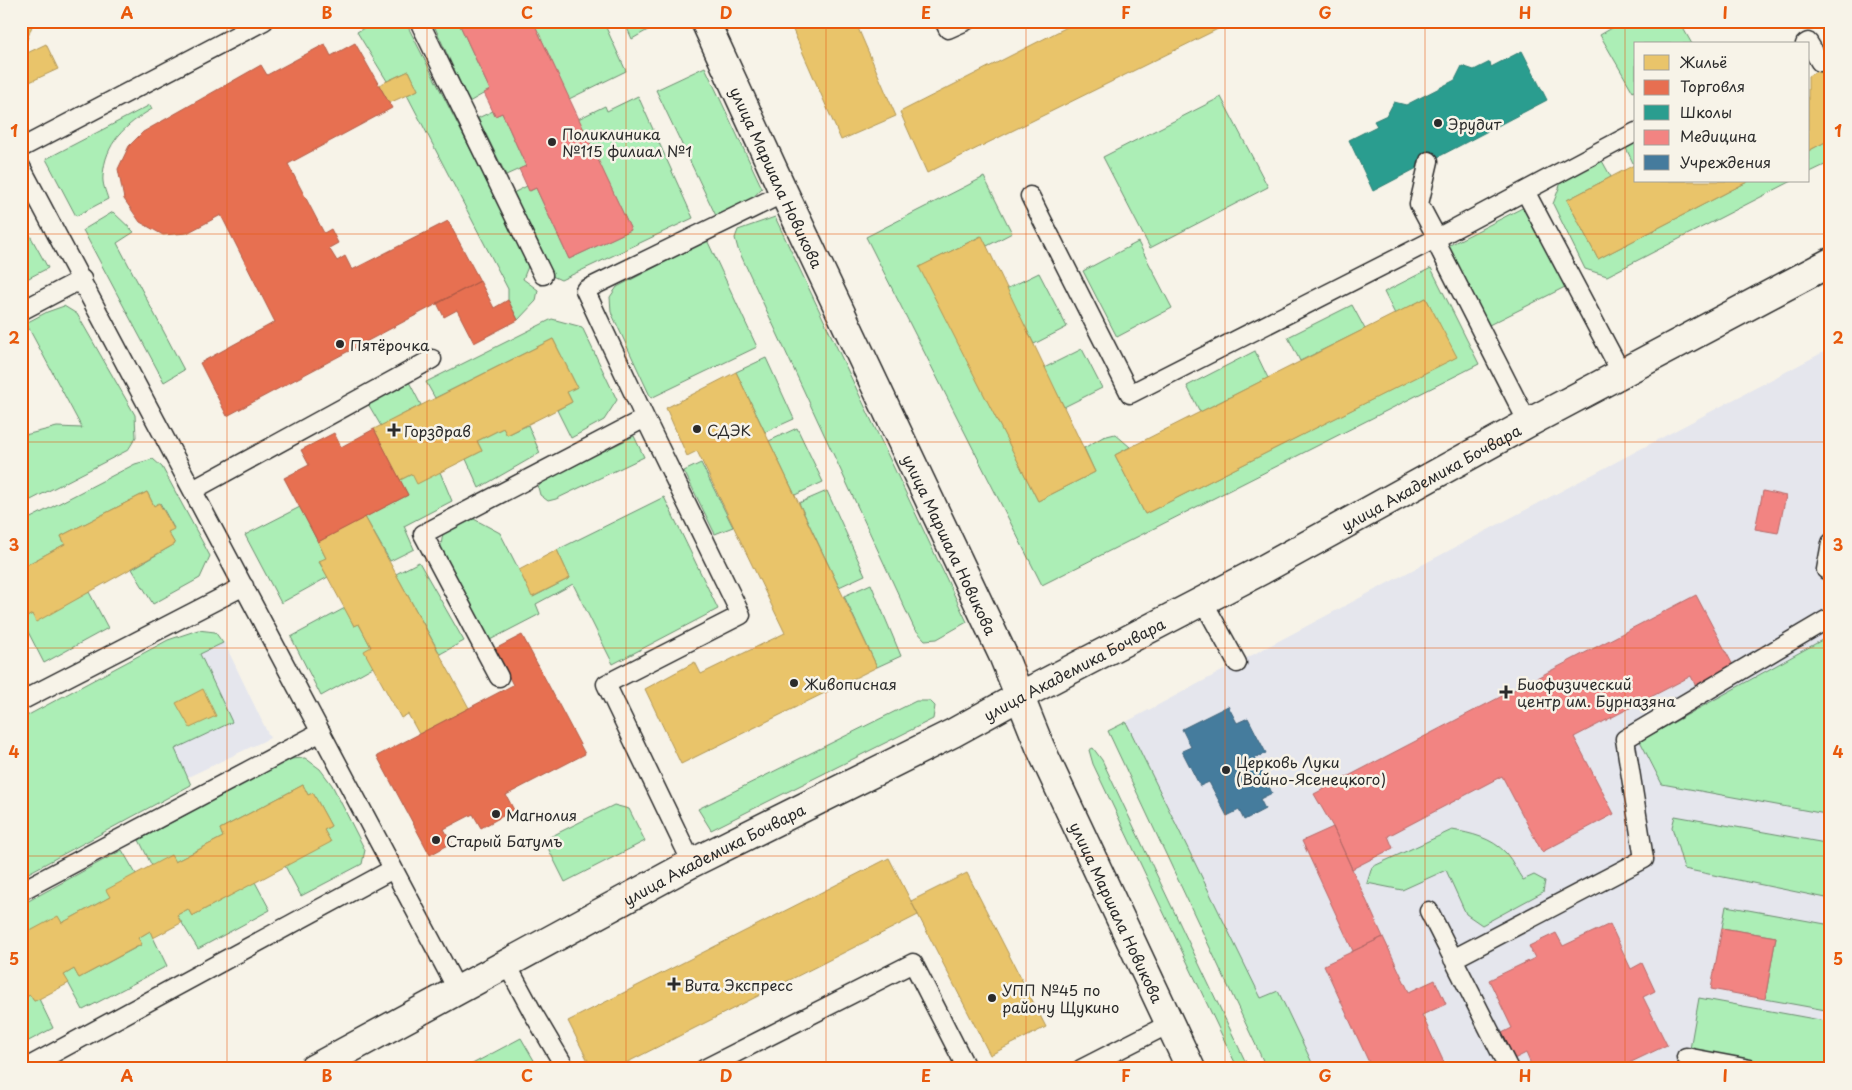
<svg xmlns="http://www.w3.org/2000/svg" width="1852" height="1090" font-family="'Playpen Sans',sans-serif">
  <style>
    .built { fill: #e5e6ed }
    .green { fill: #aceeb6; stroke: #6c8c70 }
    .homes { fill: #e9c46a; stroke: #b09657 }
    .shops { fill: #e76f51; stroke: #af5b46 }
    .schools { fill: #2a9d8f; stroke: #2a7b71 }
    .health { fill: #f28482; stroke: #b66968 }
    .public { fill: #457b9d; stroke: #3d637b }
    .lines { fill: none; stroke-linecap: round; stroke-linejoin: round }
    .service-casing { stroke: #2b2b2b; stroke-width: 21 }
    .tertiary-casing { stroke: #2b2b2b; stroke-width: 31 }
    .service { stroke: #f7f3e8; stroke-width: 18 }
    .tertiary { stroke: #f7f3e8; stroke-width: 28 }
    .grid { fill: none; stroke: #e8590c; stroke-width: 1; stroke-opacity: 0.55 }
    .poi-dot { fill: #2b2b2b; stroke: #f7f3e8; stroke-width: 2 }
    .labels { text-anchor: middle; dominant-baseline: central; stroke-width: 5; stroke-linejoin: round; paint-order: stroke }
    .poi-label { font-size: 15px; fill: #2b2b2b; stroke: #f7f3e8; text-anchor: start }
    .street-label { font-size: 15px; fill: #2b2b2b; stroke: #f7f3e8 }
    .neatline { fill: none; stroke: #e8590c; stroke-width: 2 }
    .grid-label { font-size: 16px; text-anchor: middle; font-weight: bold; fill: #e8590c }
  </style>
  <rect width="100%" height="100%" fill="#f7f3e8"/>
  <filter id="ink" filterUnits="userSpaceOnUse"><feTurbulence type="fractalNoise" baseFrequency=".02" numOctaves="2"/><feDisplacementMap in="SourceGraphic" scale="10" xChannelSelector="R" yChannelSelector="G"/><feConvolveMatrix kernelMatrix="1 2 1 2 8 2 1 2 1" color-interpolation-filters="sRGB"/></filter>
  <g filter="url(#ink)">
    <path class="built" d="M 1831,348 L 1831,1069 L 1315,1069 L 1278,991 L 1261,998 L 1126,722 Z
      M 224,642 L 270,738 L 188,777 L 174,749 L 232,722 L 200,654 Z"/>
    <path class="green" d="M 376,21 L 405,21 L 529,264 L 523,279 L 538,290 L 536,301 L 518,320 L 508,300 L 508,289 L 407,95 L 418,90 L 409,71 L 387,81 L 357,32 Z
      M 432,21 L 458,21 L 490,90 L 469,102 Z
      M 533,21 L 603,21 L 626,71 L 569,99 Z
      M 624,21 L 651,21 L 653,27 L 632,39 Z
      M 1624,21 L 1679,21 L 1692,44 L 1636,44 L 1636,90 L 1633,92 L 1600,35 Z
      M 705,67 L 762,188 L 748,203 L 717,218 L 656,90 Z
      M 638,96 L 693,218 L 561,280 L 552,276 L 513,193 L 527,186 L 530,191 L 536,188 L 569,259 L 631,230 L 578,119 L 605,106 L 607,111 Z
      M 1221,97 L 1268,187 L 1150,248 L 1103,157 Z
      M 150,105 L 152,109 C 125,125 105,143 103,176 C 102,184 106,192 108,199 L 76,216 L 46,159 Z
      M 493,111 L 495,116 L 502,113 L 526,166 L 506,175 L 478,118 Z
      M 1831,139 L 1831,162 L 1808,173 L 1808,151 Z
      M 1636,140 L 1636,164 L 1634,165 L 1625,146 Z
      M 1601,159 L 1611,177 L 1567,200 L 1598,259 L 1749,181 L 1792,181 L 1607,276 L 1585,269 L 1553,204 L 1562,180 Z
      M 984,177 L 1012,233 L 987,246 L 981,236 L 920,267 L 1038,501 L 1095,472 L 1084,448 L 1103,437 L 1115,434 L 1130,447 L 1115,455 L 1145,514 L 1456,357 L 1426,298 L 1395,314 L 1384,292 L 1431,268 L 1479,364 L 1042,585 L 866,237 Z
      M 1532,203 L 1573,283 L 1481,329 L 1440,250 Z
      M 113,212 L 134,232 L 117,243 L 184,370 L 164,382 L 83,230 Z
      M 775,217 L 967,622 L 937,639 L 925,640 L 914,628 L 738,249 L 735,238 L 738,230 Z
      M 21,219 L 48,268 L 21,282 Z
      M 707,240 L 757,347 L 651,398 L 611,312 L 610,297 L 617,287 Z
      M 1138,242 L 1172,308 L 1117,337 L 1083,271 Z
      M 1039,273 L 1067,327 L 1034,344 L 1006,289 Z
      M 1352,305 L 1365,329 L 1300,361 L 1288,337 Z
      M 64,306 L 77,314 L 135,415 L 136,437 L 128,450 L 21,505 L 21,436 L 57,427 L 82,428 L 26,323 L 47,312 Z
      M 552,319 L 582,327 L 617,400 L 604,420 L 571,438 L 557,410 L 572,402 L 567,392 L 577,387 L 553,339 L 435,398 L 426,382 Z
      M 1082,349 L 1102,388 L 1064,407 L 1044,368 Z
      M 1255,351 L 1268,378 L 1200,412 L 1187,386 Z
      M 766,358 L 794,419 L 765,432 L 736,372 Z
      M 408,380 L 421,405 L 381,426 L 367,402 Z
      M 528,425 L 540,453 L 479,488 L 466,459 L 482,451 L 477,441 L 503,428 L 507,435 Z
      M 797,428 L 823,482 L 795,495 L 769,441 Z
      M 634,436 L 644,457 L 556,499 L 548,501 L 540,495 L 538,487 L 544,481 Z
      M 153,459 L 162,467 L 210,556 L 200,578 L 153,604 L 132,569 L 175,544 L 168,532 L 174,528 L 160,503 L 154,506 L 147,492 L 61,536 L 65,544 L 21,568 L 21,523 L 135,464 Z
      M 701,463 L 733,527 L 715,534 L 684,471 Z
      M 440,472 L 452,501 L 404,526 L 414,549 L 390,561 L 365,517 L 408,495 L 400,480 L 412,474 Z
      M 827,491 L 865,575 L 839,587 L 799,503 Z
      M 664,497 L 718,609 L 613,664 L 573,584 L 536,604 L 540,614 L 488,641 L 440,551 L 443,533 L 472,518 L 500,533 L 533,597 L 570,578 L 557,550 Z
      M 300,507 L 326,558 L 319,562 L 328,577 L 281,603 L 245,535 Z
      M 419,562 L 464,641 L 440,654 L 396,574 Z
      M 871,584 L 901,656 L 877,667 L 844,596 Z
      M 89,592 L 108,628 L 44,663 L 22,620 L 32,614 L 36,621 Z
      M 345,608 L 354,626 L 359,624 L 371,647 L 373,667 L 321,696 L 291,637 Z
      M 198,630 L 215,632 L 223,643 L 200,654 L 232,722 L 175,749 L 191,785 L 21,877 L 21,719 L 168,640 Z
      M 1831,635 L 1831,815 L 1662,784 L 1640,741 Z
      M 916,701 L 930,701 L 935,706 L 933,719 L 711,830 L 698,809 Z
      M 1126,722 L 1261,998 L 1278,991 L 1315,1069 L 1267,1069 L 1108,731 Z
      M 1093,748 L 1102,760 L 1249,1069 L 1238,1069 L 1093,764 L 1089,750 Z
      M 305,758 L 320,769 L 332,785 L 365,850 L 362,864 L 301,896 L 285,866 L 330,841 L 324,830 L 331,826 L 313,793 L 308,795 L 303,785 L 220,829 L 223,837 L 175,862 L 152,866 L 139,840 L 274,767 L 290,759 Z
      M 614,805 L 629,809 L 645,841 L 565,882 L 544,840 Z
      M 1675,816 L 1831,844 L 1831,899 L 1684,869 L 1672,827 Z
      M 1452,830 C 1471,833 1492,838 1506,853 C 1513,861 1517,872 1523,880 L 1534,875 L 1545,881 L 1543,892 L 1482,925 L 1466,914 L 1446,870 L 1402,890 L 1367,883 L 1372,867 Z
      M 122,850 L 136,874 L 110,897 L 62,923 L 58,917 L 21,936 L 21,905 Z
      M 255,882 L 270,910 L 198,949 L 177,915 L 188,909 L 192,916 Z
      M 1726,906 L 1831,925 L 1831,1011 L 1765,999 L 1776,937 L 1722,928 Z
      M 150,931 L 167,966 L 83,1010 L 64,975 L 74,969 L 79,978 L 141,945 L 138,938 Z
      M 30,995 L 34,1001 L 39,999 L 53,1028 L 21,1045 L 21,999 Z
      M 1699,998 L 1831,1022 L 1831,1069 L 1801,1069 L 1690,1049 Z
      M 521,1038 L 539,1069 L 463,1069 Z"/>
    <path class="homes" d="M 21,21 L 40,21 L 32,26 L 25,45 L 21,46 Z
      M 789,21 L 855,21 L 896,116 L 841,140 Z
      M 1079,21 L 1234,21 L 927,173 L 900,112 Z
      M 46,44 L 58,69 L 21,86 L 21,56 Z
      M 1831,64 L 1831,139 L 1808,151 L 1808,76 Z
      M 409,71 L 418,90 L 389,103 L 379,85 Z
      M 1636,164 L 1636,181 L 1749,181 L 1598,259 L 1567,200 Z
      M 982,236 L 1095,472 L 1038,501 L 919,267 Z
      M 1426,298 L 1457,357 L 1145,514 L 1115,455 Z
      M 553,339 L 577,387 L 567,392 L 572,402 L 507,435 L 503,428 L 477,441 L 482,451 L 417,484 L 412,474 L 400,480 L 374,429 Z
      M 736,372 L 877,667 L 681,764 L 645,689 L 695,662 L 701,674 L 785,633 L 697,451 L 687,456 L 666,408 Z
      M 147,492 L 154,506 L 159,503 L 174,529 L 168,532 L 175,544 L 36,622 L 32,614 L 22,620 L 26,628 L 21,630 L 21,568 L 65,544 L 61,536 Z
      M 365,517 L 469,708 L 419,734 L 408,714 L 401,718 L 364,651 L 371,647 L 359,624 L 354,626 L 319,561 L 326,558 L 318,542 Z
      M 557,550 L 570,578 L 532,597 L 519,570 Z
      M 203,689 L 216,716 L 190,728 L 176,703 Z
      M 303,785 L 308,795 L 313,793 L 331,826 L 324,830 L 331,842 L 192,916 L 188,909 L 177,915 L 181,923 L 153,938 L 150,931 L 138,938 L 142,944 L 79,978 L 74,969 L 64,975 L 69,983 L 39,999 L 34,1001 L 30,995 L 21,999 L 21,936 L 58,916 L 62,923 L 110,897 L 106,890 L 171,855 L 175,862 L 223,837 L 220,829 Z
      M 889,858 L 918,915 L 614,1069 L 592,1069 L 568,1021 Z
      M 967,873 L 1046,1027 L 990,1055 L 911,901 Z"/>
    <path class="shops" d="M 355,43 L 392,108 L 288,164 L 324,233 L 331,229 L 338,243 L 329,248 L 337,261 L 345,256 L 352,270 L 448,221 L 480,281 L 227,416 L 200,363 L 275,322 L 221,215 L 187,233 L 163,235 L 140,222 L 124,199 L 118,169 L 129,146 L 143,132 L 261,65 L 267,75 L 325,44 L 331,56 Z
      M 480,281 L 494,308 L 508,300 L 518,320 L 474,343 L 457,310 L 444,317 L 437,303 Z
      M 374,429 L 408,495 L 318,542 L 284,478 L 309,465 L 301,450 L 334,433 L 341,447 Z
      M 522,635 L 585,754 L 506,795 L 514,810 L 481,828 L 473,814 L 444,829 L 452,843 L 430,855 L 377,756 L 513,685 L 495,649 Z"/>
    <path class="schools" d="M 1522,51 L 1547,100 L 1373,191 L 1349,140 L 1377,126 L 1374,121 L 1387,115 L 1394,102 L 1406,105 L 1455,80 L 1462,66 L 1474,70 L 1490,62 L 1491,67 Z"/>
    <path class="health" d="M 458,21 L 533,21 L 631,230 L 569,259 L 536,188 L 529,191 L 519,169 L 526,166 L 502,113 L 495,116 L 489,103 L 484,93 L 490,90 Z
      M 1763,491 L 1786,496 L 1778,533 L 1755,529 Z
      M 1696,595 L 1735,669 L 1697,689 L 1691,676 L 1574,737 L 1614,814 L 1542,852 L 1502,776 L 1388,836 L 1393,848 L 1352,869 L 1333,827 L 1314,794 Z
      M 1333,827 L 1383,937 L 1353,951 L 1302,841 Z
      M 1610,924 L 1631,969 L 1642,963 L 1655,991 L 1643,997 L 1667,1045 L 1625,1065 L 1627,1069 L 1533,1069 L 1526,1053 L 1514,1059 L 1502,1033 L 1512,1028 L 1489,980 L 1535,958 L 1529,946 L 1556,933 L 1563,946 Z
      M 1722,928 L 1776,937 L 1765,999 L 1711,989 Z
      M 1383,937 L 1409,992 L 1435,980 L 1446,1004 L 1422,1015 L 1447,1069 L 1372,1069 L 1324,965 Z"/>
    <path class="public" d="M 1228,706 L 1237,723 L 1248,718 L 1266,753 L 1255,758 L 1272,793 L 1260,799 L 1265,809 L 1244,820 L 1239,810 L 1227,816 L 1209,782 L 1200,786 L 1182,751 L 1191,747 L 1182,729 Z"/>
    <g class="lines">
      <defs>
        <path id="service" d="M 419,21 L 543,275
          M 944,21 L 948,29 L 966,21
          M 1805,44 L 1808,42 L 1820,62
          M 21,148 L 264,21
          M 1429,161 L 1419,204 L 1437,238 L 1525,191
          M 21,167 L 457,989
          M 1030,196 L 1130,394 L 1437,238 L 1440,250 L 1528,423
          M 21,311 L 82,279
          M 1622,374 L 1525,191 L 1636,132
          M 193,490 L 432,359
          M 1826,570 L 1831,543
          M 1203,601 L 1237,663
          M 499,677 L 423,534 L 645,418
          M 21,701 L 244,586
          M 692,863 L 606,684 L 741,615 L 645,418 L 585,290 L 784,193
          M 21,891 L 321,732
          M 1429,911 L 1509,1069
          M 1453,959 L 1644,859 L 1625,739 L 1826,620 L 1831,621
          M 506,963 L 533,1013 L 566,1069
          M 1686,1057 L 1750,1069
          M 24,1069 L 393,869
          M 704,1069 L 913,963 L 967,1069
          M 1081,1069 L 1169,1024"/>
        <g id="tertiary">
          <path id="s1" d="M 705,21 L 784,193 L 1003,655 L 1040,747 L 1191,1069"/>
          <path id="s2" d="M 313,1069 L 692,863 L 953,733 L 1020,696 L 1262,570 L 1528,423 L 1831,262"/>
        </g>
      </defs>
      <use href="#service" class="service-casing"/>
      <use href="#tertiary" class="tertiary-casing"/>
      <use href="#service" class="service"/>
      <use href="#tertiary" class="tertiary"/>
    </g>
  </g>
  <path class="grid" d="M 227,21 L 227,1069M 427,21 L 427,1069M 626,21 L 626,1069M 826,21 L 826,1069M 1026,21 L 1026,1069M 1225,21 L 1225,1069M 1425,21 L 1425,1069M 1625,21 L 1625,1069M 21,234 L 1831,234M 21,442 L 1831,442M 21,648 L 1831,648M 21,856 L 1831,856"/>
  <g class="poi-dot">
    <circle cx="1438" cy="123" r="5"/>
    <circle cx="552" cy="142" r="5"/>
    <circle cx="340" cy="344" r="5"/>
    <circle cx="697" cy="429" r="5"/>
    <path d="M391.5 422.5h5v5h5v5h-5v5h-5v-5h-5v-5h5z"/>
    <circle cx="794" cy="683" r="5"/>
    <path d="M1503.5 684.5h5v5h5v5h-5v5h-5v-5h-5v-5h5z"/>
    <circle cx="1226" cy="770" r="5"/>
    <circle cx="496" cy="814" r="5"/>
    <circle cx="436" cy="840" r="5"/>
    <path d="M671.5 976.5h5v5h5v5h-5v5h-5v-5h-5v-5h5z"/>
    <circle cx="992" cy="998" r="5"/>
  </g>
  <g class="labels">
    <g class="poi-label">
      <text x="1448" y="123">Эрудит</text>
      <text x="562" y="133">Поликлиника<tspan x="562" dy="17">№115 филиал №1</tspan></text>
      <text x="350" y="344">Пятёрочка</text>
      <text x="707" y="429">СДЭК</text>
      <text x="404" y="430">Горздрав</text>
      <text x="804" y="683">Живописная</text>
      <text x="1517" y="683">Биофизический<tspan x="1517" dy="17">центр им. Бурназяна</tspan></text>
      <text x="1236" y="761">Церковь Луки<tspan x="1236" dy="17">(Войно-Ясенецкого)</tspan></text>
      <text x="506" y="814">Магнолия</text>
      <text x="446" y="840">Старый Батумъ</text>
      <text x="684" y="984">Вита Экспресс</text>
      <text x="1002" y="989">УПП №45 по<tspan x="1002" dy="17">району Щукино</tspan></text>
    </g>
    <g class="street-label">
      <text stroke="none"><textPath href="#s1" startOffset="172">улица Маршала Новикова</textPath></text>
      <text stroke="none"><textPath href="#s2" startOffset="1265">улица Академика Бочвара</textPath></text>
      <text stroke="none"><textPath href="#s1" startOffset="578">улица Маршала Новикова</textPath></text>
      <text stroke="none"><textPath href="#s2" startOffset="860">улица Академика Бочвара</textPath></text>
      <text stroke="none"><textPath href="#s2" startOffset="455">улица Академика Бочвара</textPath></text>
      <text stroke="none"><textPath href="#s1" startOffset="982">улица Маршала Новикова</textPath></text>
    </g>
  </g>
  <rect width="1852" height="1090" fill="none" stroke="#f7f3e8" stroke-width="55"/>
  <rect x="1634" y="42" width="175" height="140" fill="#f7f3e8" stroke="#a5a39c"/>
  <rect x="1644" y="55" width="25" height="15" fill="#e9c46a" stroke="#a5a39c"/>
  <text x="1680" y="68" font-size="15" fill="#2b2b2b">Жильё</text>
  <rect x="1644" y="80" width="25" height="15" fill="#e76f51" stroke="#a5a39c"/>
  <text x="1680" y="92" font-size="15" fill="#2b2b2b">Торговля</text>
  <rect x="1644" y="105" width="25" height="15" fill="#2a9d8f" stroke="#a5a39c"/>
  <text x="1680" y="118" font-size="15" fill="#2b2b2b">Школы</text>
  <rect x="1644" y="130" width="25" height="15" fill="#f28482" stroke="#a5a39c"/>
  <text x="1680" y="142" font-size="15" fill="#2b2b2b">Медицина</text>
  <rect x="1644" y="155" width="25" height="15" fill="#457b9d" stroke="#a5a39c"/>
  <text x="1680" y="168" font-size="15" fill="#2b2b2b">Учреждения</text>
  <rect x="28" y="28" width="1796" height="1034" class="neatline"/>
  <g class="grid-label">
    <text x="127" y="19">A</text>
    <text x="327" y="19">B</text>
    <text x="527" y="19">C</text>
    <text x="726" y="19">D</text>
    <text x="926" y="19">E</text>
    <text x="1126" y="19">F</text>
    <text x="1325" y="19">G</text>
    <text x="1525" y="19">H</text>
    <text x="1725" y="19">I</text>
    <text x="14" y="137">1</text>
    <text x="1838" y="137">1</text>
    <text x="14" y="344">2</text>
    <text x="1838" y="344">2</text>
    <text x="14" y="551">3</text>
    <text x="1838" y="551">3</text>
    <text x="14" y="758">4</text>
    <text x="1838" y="758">4</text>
    <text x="14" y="965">5</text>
    <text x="1838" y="965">5</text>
    <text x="127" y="1082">A</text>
    <text x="327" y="1082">B</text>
    <text x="527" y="1082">C</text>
    <text x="726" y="1082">D</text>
    <text x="926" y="1082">E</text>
    <text x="1126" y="1082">F</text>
    <text x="1325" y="1082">G</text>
    <text x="1525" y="1082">H</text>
    <text x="1725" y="1082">I</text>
  </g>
</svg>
